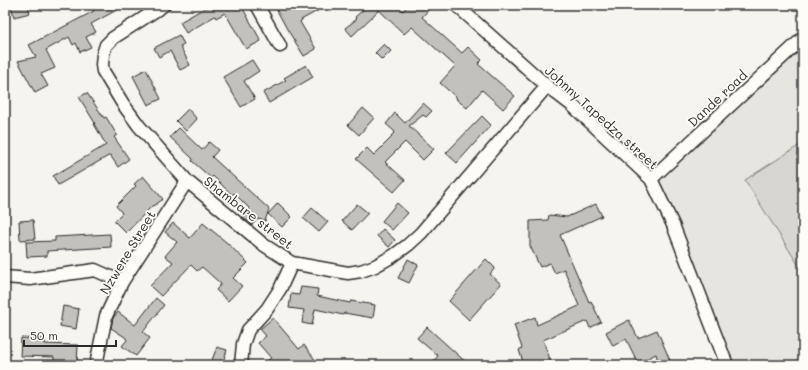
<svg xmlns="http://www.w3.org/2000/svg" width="808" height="370" font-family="Mali,sans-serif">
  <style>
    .built { fill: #e6e5e0 }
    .green { fill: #d7d6d2; stroke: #81807e }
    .building { fill: #c2c1be; stroke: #2b2b2b }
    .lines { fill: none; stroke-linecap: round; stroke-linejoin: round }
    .street-casing { stroke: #2b2b2b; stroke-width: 15 }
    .street { stroke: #fdfcf7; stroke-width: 12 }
    .labels { text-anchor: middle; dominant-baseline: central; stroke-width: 3.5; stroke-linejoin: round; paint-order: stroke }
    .street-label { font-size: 13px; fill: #2b2b2b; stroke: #fdfcf7 }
  </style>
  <rect width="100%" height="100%" fill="#f5f4ef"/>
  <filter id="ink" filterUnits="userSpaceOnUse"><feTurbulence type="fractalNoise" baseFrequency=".025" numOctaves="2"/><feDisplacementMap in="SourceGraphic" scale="8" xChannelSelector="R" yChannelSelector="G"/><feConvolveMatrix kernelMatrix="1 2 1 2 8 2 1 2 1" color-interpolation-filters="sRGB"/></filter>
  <g filter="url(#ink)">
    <path class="built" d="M 803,44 L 803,365 L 727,365 L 654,180 Z"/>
    <path class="green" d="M 803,143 L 803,268 L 801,269 L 745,180 Z"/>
    <path class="building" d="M 11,5 L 28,5 L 30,13 L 14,17 Z
      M 100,5 L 126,5 L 91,24 L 96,32 L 86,37 L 91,47 L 80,52 L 76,43 L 73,45 L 69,37 L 46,50 L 55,68 L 41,74 L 48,86 L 35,93 L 18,61 L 36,57 L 29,45 L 94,11 L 93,9 Z
      M 210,5 L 241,5 L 261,41 L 246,49 L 225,13 L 216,18 L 215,16 L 186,33 L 180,22 Z
      M 274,5 L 328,5 L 301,20 L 301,21 L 300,22 L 316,49 L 304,56 L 287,29 Z
      M 358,5 L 397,5 L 403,11 L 408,5 L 433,5 L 422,17 L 462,53 L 468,47 L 482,60 L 478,64 L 515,96 L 503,109 L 482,90 L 467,108 L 456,99 L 457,98 L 440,83 L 455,66 L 412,27 L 404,34 L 379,10 L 352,36 L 345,28 L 357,19 L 355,17 L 363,10 Z
      M 179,35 L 184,44 L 180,46 L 190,65 L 180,70 L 170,51 L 159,57 L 154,48 Z
      M 384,44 L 391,51 L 382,60 L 375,53 Z
      M 252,60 L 259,71 L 244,81 L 255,99 L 241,107 L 223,77 Z
      M 306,65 L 313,77 L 269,103 L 263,93 L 286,80 L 284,78 Z
      M 146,69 L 161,99 L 148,105 L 133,76 Z
      M 87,93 L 104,118 L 106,117 L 117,135 L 114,137 L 129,159 L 118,167 L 110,155 L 58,185 L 53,176 L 106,145 L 94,124 L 95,123 L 79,97 Z
      M 423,103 L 432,111 L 426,117 L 423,115 L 409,126 L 434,149 L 423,160 L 405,142 L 385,162 L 405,180 L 394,192 L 356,159 L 367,148 L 374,155 L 392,137 L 391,136 L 395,132 L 386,124 L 395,113 L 405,123 Z
      M 363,108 L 374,118 L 359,135 L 348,125 Z
      M 188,109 L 197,119 L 186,131 L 176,121 Z
      M 482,116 L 491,125 L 457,163 L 446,153 Z
      M 179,128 L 202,150 L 209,142 L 218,150 L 212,157 L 269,209 L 265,221 L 258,219 L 252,225 L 243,217 L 250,209 L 234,193 L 232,195 L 213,176 L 211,178 L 192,161 L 193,159 L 170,137 Z
      M 143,176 L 163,199 L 154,206 L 153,205 L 126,233 L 114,221 L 122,213 L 116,206 L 136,186 L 134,184 Z
      M 278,203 L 292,217 L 282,227 L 268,214 Z
      M 397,203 L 408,213 L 392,230 L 382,221 Z
      M 357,204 L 368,213 L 352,230 L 342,221 Z
      M 596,204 L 602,216 L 560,235 L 589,302 L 591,301 L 601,322 L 590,328 L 587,321 L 543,340 L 551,362 L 543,365 L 528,365 L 526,361 L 523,362 L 519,350 L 522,348 L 514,325 L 535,317 L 537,325 L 579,306 L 564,269 L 555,273 L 550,263 L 540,267 L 530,246 L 530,221 L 548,220 L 549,215 L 567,217 Z
      M 312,208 L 328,222 L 319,232 L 303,218 Z
      M 33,220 L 35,239 L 20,240 L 19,221 Z
      M 173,223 L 190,238 L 203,223 L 226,242 L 248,263 L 233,278 L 242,286 L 228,301 L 216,290 L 221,284 L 202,267 L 197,271 L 191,265 L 161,296 L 150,286 L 173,262 L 165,256 L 177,242 L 165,232 Z
      M 383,229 L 395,240 L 389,247 L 377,236 Z
      M 110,234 L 111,247 L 47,251 L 47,256 L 27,257 L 26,242 L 55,241 L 55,237 Z
      M 408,259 L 418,265 L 409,283 L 398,278 Z
      M 486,259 L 495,268 L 490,274 L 501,284 L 469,320 L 449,301 Z
      M 301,287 L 318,289 L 317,296 L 350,303 L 351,301 L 375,305 L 373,318 L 344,313 L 343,315 L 315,309 L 312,325 L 302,323 L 304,310 L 289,308 L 291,294 L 299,295 Z
      M 156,298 L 164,305 L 143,332 L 150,338 L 136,356 L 122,346 L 127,340 L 125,337 L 111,328 L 113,318 L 118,312 L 135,325 Z
      M 63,306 L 79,309 L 76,329 L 60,326 Z
      M 273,318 L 299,349 L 304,345 L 319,365 L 262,365 L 271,358 L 258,343 L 266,336 L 260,329 Z
      M 629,320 L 638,338 L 657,330 L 672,365 L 659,365 L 656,354 L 638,363 L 626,339 L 613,346 L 606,332 Z
      M 427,327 L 469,365 L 430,365 L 438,356 L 417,338 Z
      M 21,338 L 45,339 L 45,344 L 78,345 L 77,365 L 54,365 L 54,357 L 20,356 Z
      M 217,347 L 227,350 L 222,365 L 210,365 Z"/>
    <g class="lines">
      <defs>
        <path id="street" d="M 164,5 L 113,38 L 106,45 L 103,54 L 102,65 L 103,71 L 123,104 L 139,126 L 187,181 L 264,245 L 292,263 L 348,273 L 361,271 L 375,266 L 393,256 L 408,245 L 421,233 L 547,86
          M 257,5 L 280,46
          M 456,5 L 547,86 L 573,106 L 651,179 L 673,225 L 727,365
          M 651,179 L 803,38
          M 5,277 L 30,279 L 95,270 L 122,282
          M 96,365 L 106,316 L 122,282 L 187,181
          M 241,365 L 243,344 L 248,330 L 267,309 L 280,289 L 292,263"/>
      </defs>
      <use href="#street" class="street-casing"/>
      <use href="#street" class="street"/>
    </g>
  </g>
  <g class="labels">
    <g class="street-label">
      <text transform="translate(717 98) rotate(-43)">Dande road</text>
      <text transform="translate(602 117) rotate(42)">Johnny Tapedza street</text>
      <text transform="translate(249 212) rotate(38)">Shambare street</text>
      <text transform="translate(127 252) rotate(-59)">Nzwere Street</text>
    </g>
  </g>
  <rect width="808" height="370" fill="none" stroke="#fdfcf7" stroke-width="20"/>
  <rect x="10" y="10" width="788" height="350" fill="none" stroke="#2b2b2b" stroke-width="1.5" filter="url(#ink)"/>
  <path d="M24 340v6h92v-6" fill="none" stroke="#2b2b2b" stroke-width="2"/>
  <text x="30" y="340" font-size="12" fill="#2b2b2b" stroke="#fdfcf7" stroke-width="3" paint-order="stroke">50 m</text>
</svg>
